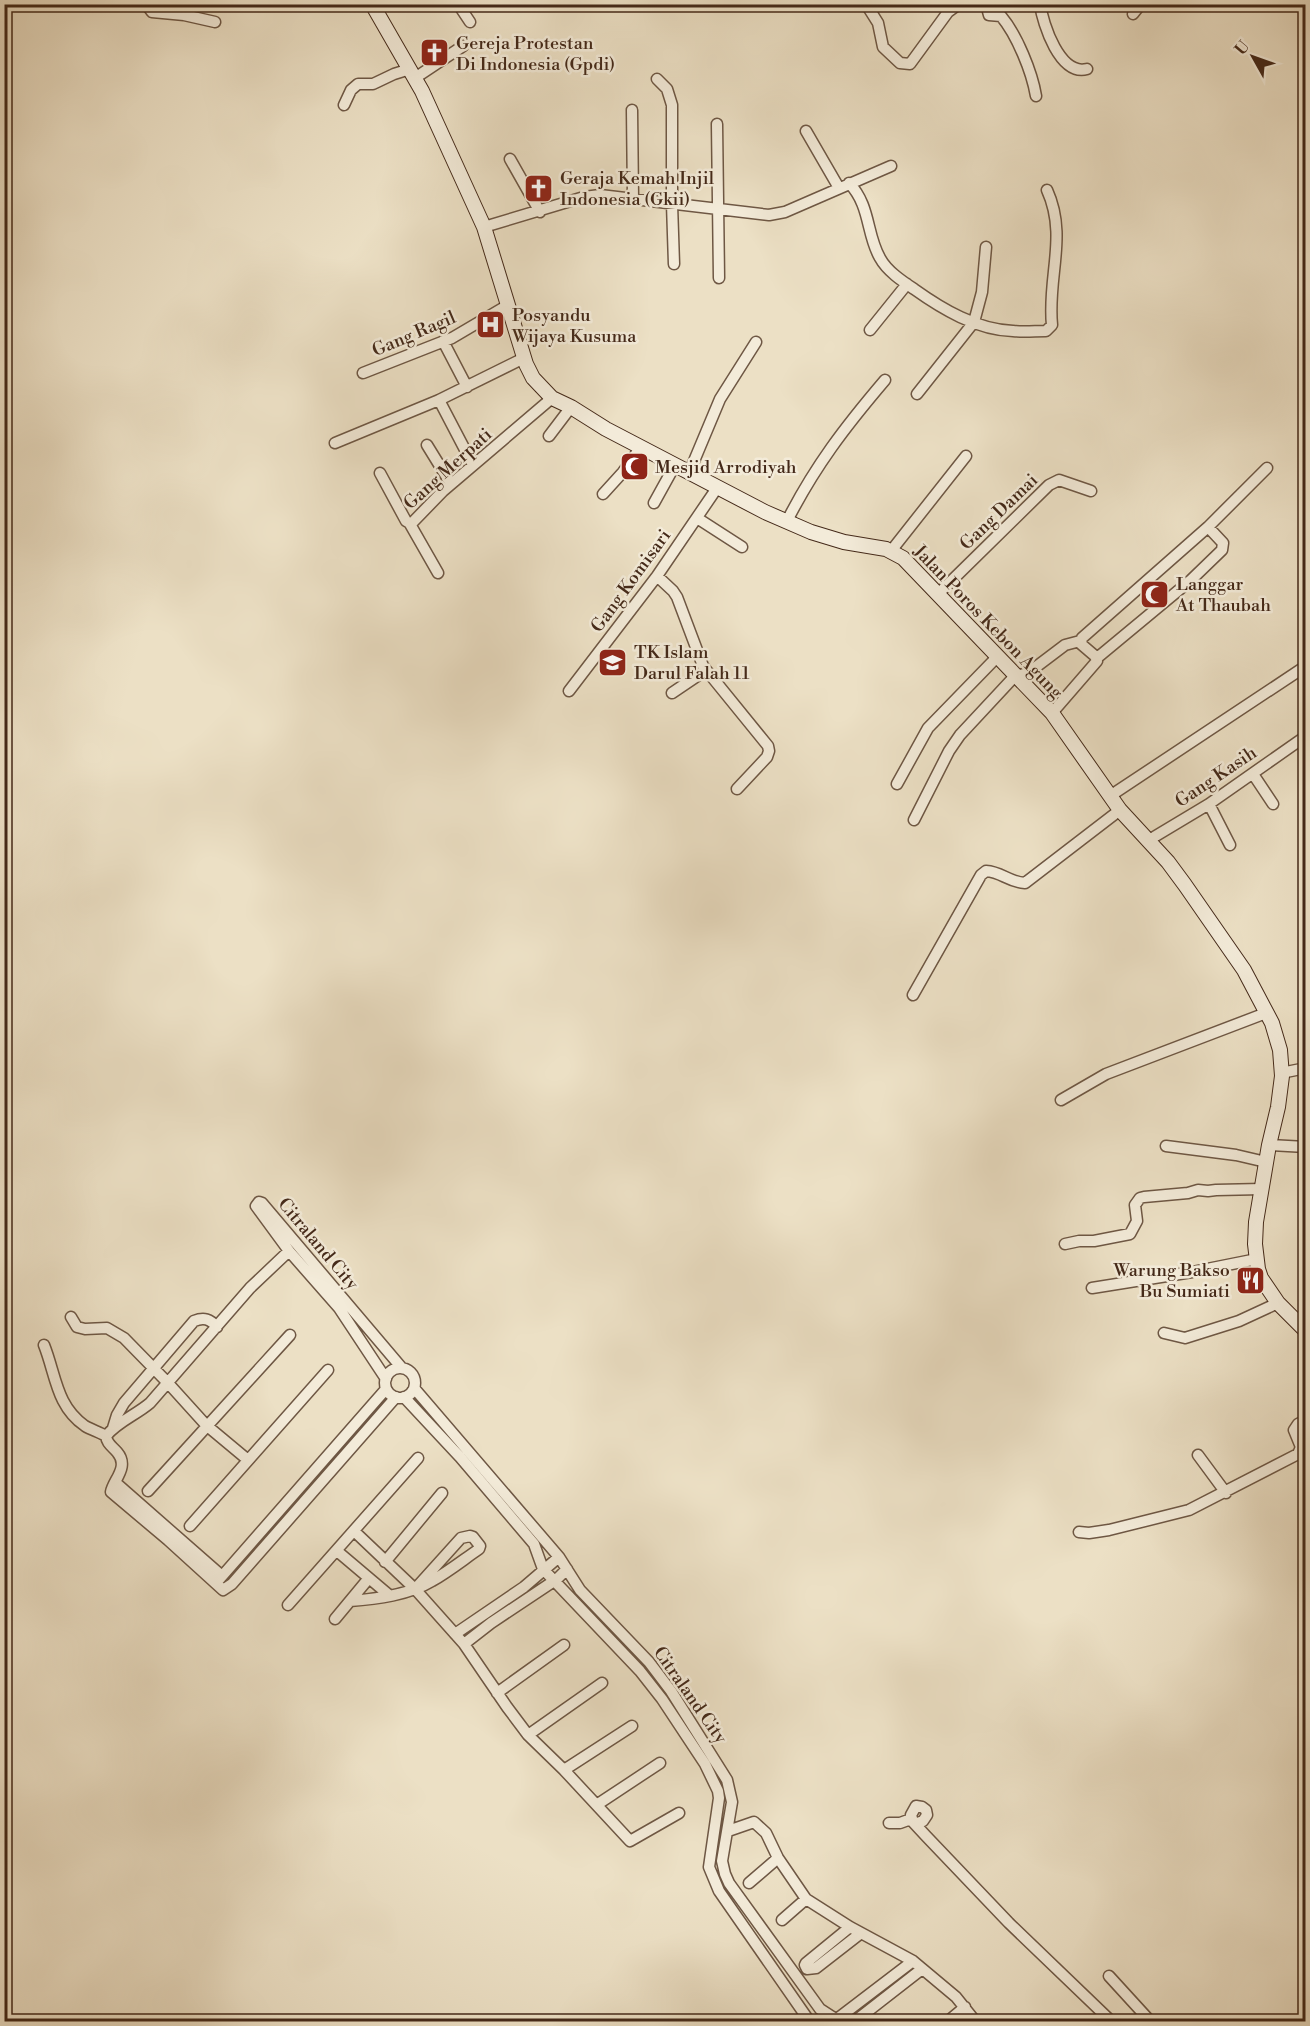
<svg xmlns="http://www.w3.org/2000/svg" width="1310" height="2026" font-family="'Libre Bodoni',serif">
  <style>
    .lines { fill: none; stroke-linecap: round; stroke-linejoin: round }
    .street-casing { stroke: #6e5744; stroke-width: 13 }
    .secondary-casing { stroke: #442919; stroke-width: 16 }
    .street { stroke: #f3ebd9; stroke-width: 10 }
    .secondary { stroke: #f3ebd9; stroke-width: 14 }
    .labels { text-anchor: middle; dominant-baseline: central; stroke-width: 5; stroke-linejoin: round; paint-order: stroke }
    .poi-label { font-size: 18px; fill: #442919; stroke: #f3ebd9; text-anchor: start }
    .street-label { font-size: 18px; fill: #442919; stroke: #f3ebd9 }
  </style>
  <rect width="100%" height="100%" fill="#ece0c5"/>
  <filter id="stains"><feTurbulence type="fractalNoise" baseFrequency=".00333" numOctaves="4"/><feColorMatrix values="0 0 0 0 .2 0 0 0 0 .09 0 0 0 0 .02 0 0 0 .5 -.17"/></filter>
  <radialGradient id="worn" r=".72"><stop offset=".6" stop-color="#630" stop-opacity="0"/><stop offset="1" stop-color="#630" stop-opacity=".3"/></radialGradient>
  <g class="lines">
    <defs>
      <path id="street" d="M 149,4 L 149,8 L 152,12 L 184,15 L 215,22
        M 458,4 L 470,22
        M 866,4 L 878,23 L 883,47 L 900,63 L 910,64 L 948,12 L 959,4
        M 986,4 L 989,15 L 1001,16 C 1017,35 1032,72 1036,96
        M 1040,4 C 1043,25 1060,76 1087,69
        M 1133,14 L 1141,4
        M 415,78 L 463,46
        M 657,79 L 667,89 L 672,105 L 672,204 L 674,264
        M 344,105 L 351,90 L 358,84 L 373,84 L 394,74 L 410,69
        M 632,110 L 633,199
        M 717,124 L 719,278
        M 806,131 L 839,188
        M 510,159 L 540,212
        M 849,183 C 871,206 866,234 880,258 C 887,271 902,281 914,289 C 942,309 977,330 1013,331 C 1024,332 1035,331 1046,331 L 1052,325 C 1047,277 1068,236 1047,190
        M 484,227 L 584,197 L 600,195 L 769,215 L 785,212 L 891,166
        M 870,330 L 907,284
        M 443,341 L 467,387
        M 363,373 L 452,338 L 508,305
        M 917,394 L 974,322 L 982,292 L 986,247
        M 439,400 L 473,465
        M 549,436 L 571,407
        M 335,443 L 439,400 L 524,358
        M 427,445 L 451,484
        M 380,473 L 406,521 L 411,524 L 443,491 L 552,398
        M 689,473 L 720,399 L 756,342
        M 603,494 L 623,472 L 641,447
        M 654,503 L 675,465
        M 697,518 L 742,547
        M 787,521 C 815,466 845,427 885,380
        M 410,524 L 438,573
        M 891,551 L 966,456
        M 657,576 L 673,591 L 677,597 L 703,666 L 768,746 L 769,751 L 767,757 L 737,789
        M 938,594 L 1049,485 L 1059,480 L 1091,491
        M 1097,658 L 1191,580 L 1222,550 L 1223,543 L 1208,527
        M 569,691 L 657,576 L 717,488
        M 672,693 L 706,670
        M 1052,713 L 1097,661 L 1095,656 L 1081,644 L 1082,638 L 1208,527 L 1267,468
        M 1253,774 L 1273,804
        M 897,784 L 928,728 L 997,657
        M 1110,796 L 1306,666
        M 1209,804 L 1230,845
        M 914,820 L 949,751 L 960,735 L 1015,676 L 1028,673 L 1065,645 L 1080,641
        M 1149,840 L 1209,804 L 1306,736
        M 913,995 L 981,875 L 986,871 C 1002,872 1008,882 1025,883 L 1120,810
        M 1281,1073 L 1306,1068
        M 1061,1100 L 1106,1074 L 1266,1013
        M 1269,1145 L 1306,1147
        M 1166,1146 L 1236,1155 L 1266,1162
        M 1065,1244 L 1079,1241 L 1094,1241 L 1130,1234 L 1137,1221 L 1135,1205 L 1140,1198 L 1144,1197 L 1188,1193 L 1198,1190 L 1208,1191 L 1216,1190 L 1262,1189
        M 289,1251 L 250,1288 L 150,1403 C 136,1415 117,1422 106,1436 C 107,1444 112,1446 117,1452 C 130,1467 113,1480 111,1492 L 168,1540 L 223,1590 L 232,1584 L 396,1397
        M 1092,1288 L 1192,1272 L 1257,1259
        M 71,1317 L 77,1327 L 85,1329 L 107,1328 L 124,1338 L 168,1383 L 206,1425 L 248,1460
        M 1164,1333 L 1185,1338 L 1239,1321 L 1278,1303
        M 44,1345 C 56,1375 56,1406 85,1426 C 92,1430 99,1432 106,1436
        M385 1383a15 15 0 1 1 30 0a15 15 0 1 1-30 0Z
        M 386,1379 L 339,1308 L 289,1251 L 256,1206 L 259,1202 L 262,1203 L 401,1367
        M 414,1388 L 559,1557 L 580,1590 L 649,1662 L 671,1691 L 727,1780 L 732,1802 L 722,1861 L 725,1874 L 729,1883 L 820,2009 L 840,2022
        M 404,1397 L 460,1457 L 534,1544 L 543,1569 L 640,1671 L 662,1699 L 705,1764 L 718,1791 L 719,1798 L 709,1867 L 719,1891 L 810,2022
        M 113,1428 L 117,1415 L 124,1403 L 194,1321 C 204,1317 210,1319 217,1327
        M 1198,1455 L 1226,1493
        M 116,1483 L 222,1576
        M 148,1491 L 290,1335
        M 190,1526 L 328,1370
        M 354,1531 L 415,1589 L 464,1644 L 507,1707 L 528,1735 L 564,1770 L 630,1841 L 679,1813
        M 1079,1532 L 1089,1533 L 1109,1530 L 1189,1510 L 1298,1454 L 1301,1447 L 1294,1430 L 1298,1424 L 1306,1420
        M 337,1551 L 389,1595
        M 385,1562 L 442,1493
        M 216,1583 L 386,1389
        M 350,1601 C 377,1599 409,1595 432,1581 C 448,1572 463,1560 479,1549 L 480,1546 L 473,1537 L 470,1536 L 461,1538 L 415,1589
        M 288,1605 L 418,1458
        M 335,1619 L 369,1578
        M 455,1634 L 524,1587 L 559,1557
        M 464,1644 L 491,1623 L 557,1579 L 567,1569
        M 497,1693 L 564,1645
        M 528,1735 L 602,1683
        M 564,1770 L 632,1726
        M 598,1804 L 660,1763
        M 889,1823 L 900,1823 L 911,1819
        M 915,1824 L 923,1821 L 927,1815 L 926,1810 L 922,1807 L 916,1806 L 911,1815 L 913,1822 L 926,1836 L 1009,1923 L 1112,2022
        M 728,1831 L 754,1822 L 766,1833 L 778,1858 L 806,1899 L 850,1927 L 913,1961 L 956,1997 L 976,2022
        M 749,1883 L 778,1858
        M 782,1920 L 806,1899
        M 850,1927 L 806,1963 L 805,1965 L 807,1969 L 816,1968 L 861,1933
        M 1109,1976 L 1151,2022
        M 837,2019 L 913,1961
        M 854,2022 L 922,1969
        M 947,2022 L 965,2007"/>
      <path id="secondary" d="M 372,4 L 422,91 L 484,227 L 526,364 L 533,378 L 552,398 L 571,407 L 606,429 L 765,512 L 811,532 L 844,542 L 886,549 L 903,558 L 1052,713 L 1120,810 L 1168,862 L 1185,885 L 1244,970 L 1263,1006 L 1272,1023 L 1280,1050 L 1282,1076 L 1278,1107 L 1269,1145 L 1256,1222 L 1255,1244 L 1258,1269 L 1261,1278 L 1278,1303 L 1306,1331"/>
    </defs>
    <use href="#street" class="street-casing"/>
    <use href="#secondary" class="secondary-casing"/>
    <use href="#street" class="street"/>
    <use href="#secondary" class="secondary"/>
  </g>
  <defs>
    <symbol id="church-square" viewBox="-11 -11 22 22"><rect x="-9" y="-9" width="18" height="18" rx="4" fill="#8f2418" stroke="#f3ebd9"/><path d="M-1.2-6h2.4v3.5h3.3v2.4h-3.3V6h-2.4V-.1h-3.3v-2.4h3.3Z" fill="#fff"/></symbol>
    <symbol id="hospital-square" viewBox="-11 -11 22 22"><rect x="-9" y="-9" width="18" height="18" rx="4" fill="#8f2418" stroke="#f3ebd9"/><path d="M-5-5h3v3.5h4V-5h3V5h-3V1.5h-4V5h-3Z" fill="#fff"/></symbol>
    <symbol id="mosque-square" viewBox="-11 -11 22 22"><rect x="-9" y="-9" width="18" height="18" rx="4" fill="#8f2418" stroke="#f3ebd9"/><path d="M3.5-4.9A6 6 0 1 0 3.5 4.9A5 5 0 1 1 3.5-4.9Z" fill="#fff"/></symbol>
    <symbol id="school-square" viewBox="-11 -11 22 22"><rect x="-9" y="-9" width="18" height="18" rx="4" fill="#8f2418" stroke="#f3ebd9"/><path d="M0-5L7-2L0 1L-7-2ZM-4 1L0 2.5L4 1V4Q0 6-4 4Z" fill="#fff"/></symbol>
    <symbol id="restaurant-square" viewBox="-11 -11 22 22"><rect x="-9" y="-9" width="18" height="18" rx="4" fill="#8f2418" stroke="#f3ebd9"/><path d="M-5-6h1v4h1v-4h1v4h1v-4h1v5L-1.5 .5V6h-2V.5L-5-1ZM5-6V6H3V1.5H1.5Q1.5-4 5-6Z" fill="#fff"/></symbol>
  </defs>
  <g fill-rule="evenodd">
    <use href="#church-square" x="418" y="36" width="33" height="33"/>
    <use href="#church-square" x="522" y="172" width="33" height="33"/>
    <use href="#hospital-square" x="474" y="308" width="33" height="33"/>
    <use href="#mosque-square" x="618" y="450" width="33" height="33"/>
    <use href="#mosque-square" x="1138" y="578" width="33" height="33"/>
    <use href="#school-square" x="596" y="646" width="33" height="33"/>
    <use href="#restaurant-square" x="1234" y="1264" width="33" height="33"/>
  </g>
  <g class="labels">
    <g class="poi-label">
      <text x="456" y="43">Gereja Protestan<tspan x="456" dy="21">Di Indonesia (Gpdi)</tspan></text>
      <text x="560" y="178">Geraja Kemah Injil<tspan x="560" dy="21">Indonesia (Gkii)</tspan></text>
      <text x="512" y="315">Posyandu<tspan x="512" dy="21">Wijaya Kusuma</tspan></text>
      <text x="655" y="467">Mesjid Arrodiyah</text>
      <text x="1176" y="584">Langgar<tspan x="1176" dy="21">At Thaubah</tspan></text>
      <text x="634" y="652">TK Islam<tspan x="634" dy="21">Darul Falah 11</tspan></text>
      <text x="1230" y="1270" text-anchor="end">Warung Bakso<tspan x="1230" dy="21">Bu Sumiati</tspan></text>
    </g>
    <g class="street-label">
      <text transform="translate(414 334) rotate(-23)">Gang Ragil</text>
      <text transform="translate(448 469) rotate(-42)">Gang Merpati</text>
      <text transform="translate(999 512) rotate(-44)">Gang Damai</text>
      <text transform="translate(631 581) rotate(-54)">Gang Komisari</text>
      <text transform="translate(988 622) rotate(46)">Jalan Poros Kebon Agung</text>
      <text transform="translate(1216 777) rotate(-34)">Gang Kasih</text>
      <text transform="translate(318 1244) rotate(50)">Citraland City</text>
      <text transform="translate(690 1695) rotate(55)">Citraland City</text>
    </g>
  </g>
  <rect width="1310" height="2026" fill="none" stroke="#ece0c5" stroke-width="24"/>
  <rect x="6" y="6" width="1298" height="2014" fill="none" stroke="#442919" stroke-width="3"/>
  <rect x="12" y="12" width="1286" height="2002" fill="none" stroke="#442919" stroke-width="1.5"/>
  <g transform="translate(1253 57) rotate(310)" stroke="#f3ebd9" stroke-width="4.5" paint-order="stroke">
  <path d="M0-4.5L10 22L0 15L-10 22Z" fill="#442919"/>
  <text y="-9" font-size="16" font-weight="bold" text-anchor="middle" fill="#442919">U</text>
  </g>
  <rect width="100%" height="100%" filter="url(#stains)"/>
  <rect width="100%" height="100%" fill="url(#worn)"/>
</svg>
